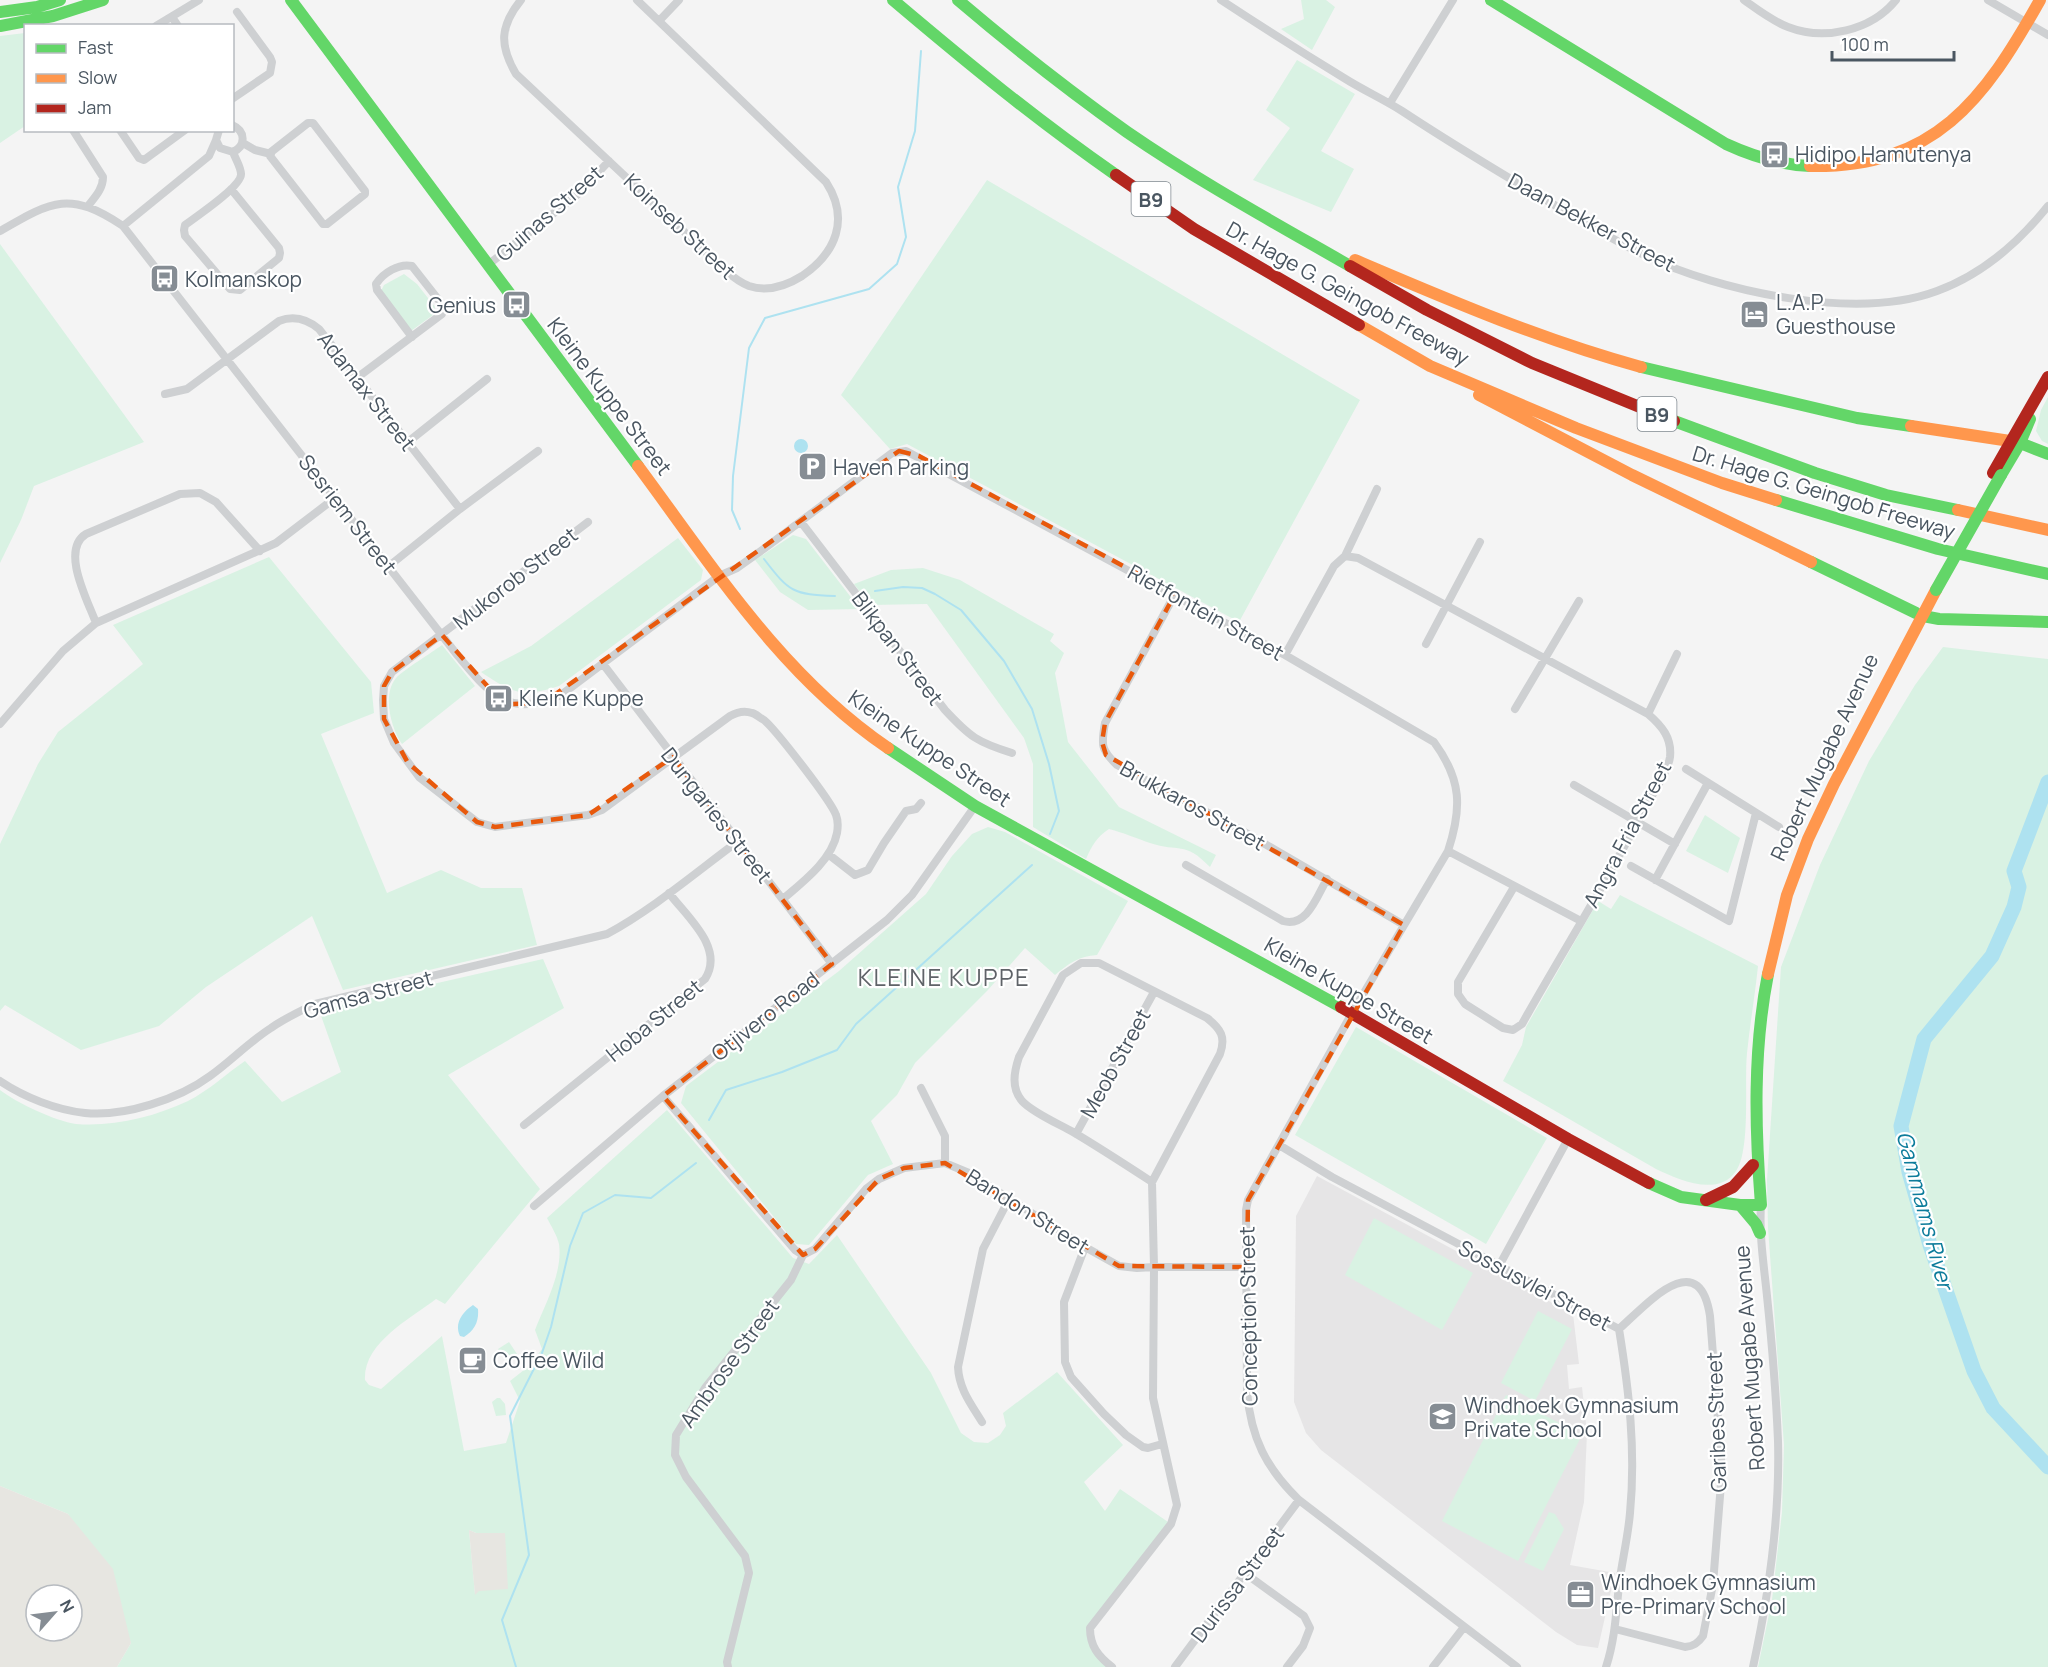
<svg xmlns="http://www.w3.org/2000/svg" width="2048" height="1667" font-family="Manrope,sans-serif">
  <style>
    .education { fill: #e6e5e6 }
    .green { fill: #d9f2e3; fill-rule: evenodd }
    .sand { fill: #e7e6e1; fill-rule: evenodd }
    .water { fill: #aee2f0 }
    .lines { fill: none; stroke-linecap: round; stroke-linejoin: round }
    .stream { stroke: #aee2f0; stroke-width: 2 }
    .river { stroke: #aee2f0; stroke-width: 15 }
    .street { stroke: #ced0d2; stroke-width: 8 }
    .fast { stroke: #63d668; stroke-width: 12 }
    .slow { stroke: #ff974d; stroke-width: 12 }
    .jam { stroke: #b3261e; stroke-width: 12 }
    .fast-bridge { stroke: #63d668; stroke-width: 12 }
    .marked { fill: none; stroke: #e8590c; stroke-width: 4.5; stroke-dasharray: 12 8; stroke-linejoin: round }
    .labels { text-anchor: middle; dominant-baseline: central; stroke-width: 4.5; stroke-linejoin: round; paint-order: stroke }
    .shield { fill: #fff; stroke: #808990; stroke-width: 1.5 }
    .shield-label { font-size: 20px; font-weight: bold; fill: #4a5661 }
    .poi-label { font-size: 21px; fill: #4a5661; stroke: #fff; text-anchor: start }
    .street-label { font-size: 21px; fill: #4a5661; stroke: #fff }
    .water-label { font-size: 22px; font-style: italic; fill: #0c7c9b; stroke: #fff }
    .quarter-label { font-size: 24px; letter-spacing: 1.5px; fill: #5f6368; stroke: #fff }
  </style>
  <rect width="100%" height="100%" fill="#f4f4f4"/>
  <path class="education" d="M 1317,1176 L 1573,1314 L 1579,1364 L 1567,1365 L 1569,1389 L 1582,1387 L 1587,1433 L 1584,1502 L 1570,1565 L 1615,1573 L 1598,1648 L 1577,1645 L 1556,1632 L 1321,1450 L 1306,1433 L 1294,1402 L 1296,1216 Z"/>
  <path class="green" d="M 1301,0 L 1326,0 L 1335,7 L 1312,50 L 1281,29 L 1304,19 Z
    M 25,33 L 25,126 L 0,143 L 0,36 Z
    M 1297,60 L 1355,94 L 1321,151 L 1354,169 L 1331,212 L 1253,180 L 1290,128 L 1266,110 Z
    M 987,180 L 1360,400 L 1239,622 L 907,444 L 890,449 L 841,395 Z
    M 0,244 L 144,442 L 34,486 L 21,520 L 0,563 Z
    M 404,274 L 417,284 L 435,307 L 433,315 L 411,331 L 381,291 L 384,285 Z
    M 2048,397 L 2048,444 L 2042,441 L 2036,431 L 2041,410 Z
    M 793,535 L 806,539 L 860,609 L 808,610 L 780,592 L 755,560 Z
    M 678,538 L 703,570 L 701,580 L 559,686 C 522,698 512,693 481,672 L 531,646 Z
    M 269,557 L 371,682 L 374,713 L 321,734 L 387,893 L 441,870 L 481,888 L 522,888 L 537,945 L 343,990 L 312,916 L 206,987 L 159,1026 L 81,1050 L 5,1005 L 0,1011 L 0,844 L 38,764 L 58,732 L 143,664 L 113,625 Z
    M 923,568 L 960,580 L 1054,634 L 1050,641 L 1064,653 L 1055,673 L 1068,742 L 1119,807 L 1216,855 L 1210,867 C 1184,840 1179,853 1150,843 C 1136,838 1124,833 1109,829 C 1097,837 1092,845 1086,859 L 1033,827 L 1033,764 L 1024,738 L 927,604 L 870,605 L 854,584 L 891,570 Z
    M 442,645 L 475,686 L 402,744 C 391,728 382,695 396,678 C 406,668 430,654 442,645 Z
    M 1943,647 L 2048,659 L 2048,1667 L 1758,1667 L 1772,1600 L 1782,1512 L 1784,1445 L 1768,1228 L 1767,1180 L 1781,967 L 1820,865 L 1869,761 L 1915,685 Z
    M 1705,815 L 1740,838 L 1728,873 L 1686,851 Z
    M 988,827 L 1005,832 L 1128,901 L 1097,955 C 1079,956 1068,964 1055,975 L 1025,948 L 987,991 L 915,1063 L 897,1095 L 871,1121 L 893,1164 L 868,1175 L 809,1245 L 796,1244 L 681,1103 L 686,1086 L 839,971 L 926,894 L 952,856 L 972,834 Z
    M 1620,895 L 1758,966 C 1755,995 1750,1024 1747,1053 C 1744,1081 1751,1150 1736,1171 C 1718,1198 1677,1179 1656,1169 L 1503,1081 L 1522,1045 L 1526,1027 L 1598,901 L 1611,909 Z
    M 543,959 L 564,1008 L 448,1075 L 540,1189 L 445,1304 L 436,1299 C 410,1319 363,1343 365,1380 L 369,1385 L 381,1389 L 442,1336 L 464,1451 L 506,1443 L 520,1401 L 510,1381 L 529,1366 L 542,1349 L 535,1330 C 545,1304 563,1273 559,1244 C 557,1235 551,1226 547,1218 L 667,1110 L 793,1258 L 809,1264 L 837,1235 L 931,1373 L 961,1433 L 974,1442 L 988,1443 L 1000,1435 L 1006,1426 L 1003,1413 L 1057,1372 L 1123,1445 L 1084,1482 L 1105,1511 L 1120,1489 L 1171,1524 L 1099,1615 L 1090,1641 L 1112,1667 L 117,1667 L 131,1643 L 68,1514 L 0,1486 L 0,1090 C 17,1103 55,1121 76,1124 C 113,1127 154,1117 188,1101 C 208,1091 226,1074 245,1061 L 282,1102 L 341,1072 L 319,1010 ZM 469,1530 L 476,1533 L 505,1533 L 475,1594 Z
    M 1356,1027 L 1547,1138 L 1486,1244 L 1295,1135 Z
    M 1374,1218 L 1473,1273 L 1442,1330 L 1345,1275 Z
    M 1538,1311 L 1572,1329 L 1535,1401 L 1501,1383 Z
    M 509,1342 L 517,1354 L 506,1361 L 498,1349 Z
    M 1506,1395 L 1582,1435 L 1518,1561 L 1442,1521 Z
    M 497,1398 L 500,1398 L 505,1404 L 506,1415 L 496,1416 L 492,1402 Z
    M 1549,1512 L 1555,1514 L 1564,1529 L 1543,1571 L 1524,1562 Z"/>
  <path class="sand" d="M 0,1486 L 68,1514 L 113,1569 L 131,1643 L 117,1667 L 0,1667 ZM 36,1595 L 72,1595 L 72,1631 L 36,1631 Z
    M 469,1530 L 476,1533 L 505,1533 L 508,1589 L 479,1591 L 475,1595 Z"/>
  <path class="water" d="M794 446a7 7 0 1 1 14 0a7 7 0 1 1-14 0Z
    M 473,1305 L 478,1309 C 479,1321 475,1330 464,1337 L 460,1336 C 454,1324 462,1312 473,1305 Z"/>
  <g class="lines">
    <path class="stream" d="M 740,529 L 732,510 L 733,476 L 749,348 L 765,318 L 869,289 L 897,264 L 906,237 L 898,187 L 915,131 L 921,51
      M 764,559 C 790,593 793,594 835,596
      M 875,591 L 903,587 L 922,588 L 935,594 L 961,610 L 1004,661 L 1032,709 L 1049,764 L 1059,811 L 1050,834
      M 709,1120 L 726,1090 L 782,1072 L 837,1050 L 856,1024 L 1032,865
      M 516,1667 L 502,1620 L 529,1555 L 510,1416 L 542,1353 L 551,1327 L 570,1246 L 583,1213 L 615,1195 L 651,1198 L 696,1163"/>
    <path class="river" d="M 2048,782 L 2014,871 L 2019,887 L 2014,907 L 1992,956 L 1924,1039 L 1901,1126 L 1909,1172 L 1930,1245 L 1974,1371 L 1993,1408 L 2048,1467"/>
    <path class="street" d="M 521,0 C 500,26 499,45 516,74 L 726,271 C 733,277 741,283 749,286 C 767,292 786,286 802,276 C 836,253 850,219 826,182 L 637,0
      M 1221,0 C 1262,27 1303,53 1344,78 C 1363,90 1383,99 1402,111 C 1449,142 1497,171 1546,200 C 1578,219 1611,239 1644,255 C 1719,292 1857,321 1937,291 C 1981,275 2019,242 2048,206
      M 1744,0 C 1758,10 1772,21 1788,27 C 1824,41 1871,31 1896,0
      M 1988,0 L 2048,35
      M 172,17 L 178,26
      M 659,21 L 679,0
      M 156,26 L 199,0
      M 232,99 L 270,73 L 272,62 L 270,57 L 237,12
      M 1390,103 L 1453,0
      M 308,123 L 313,123 L 365,191 L 365,194 L 327,224 L 323,224 L 270,156 L 271,152 Z
      M 73,130 L 103,177 C 103,189 95,197 88,206
      M 120,130 L 139,158 L 144,160 L 185,130
      M 219,130 L 216,140 L 220,148 L 233,152 C 246,146 246,131 232,125
      M 243,143 L 255,150 L 271,154
      M 231,189 L 279,248 L 280,253 L 279,258 L 240,290 L 230,289 L 185,236 L 184,230 L 185,225 C 196,217 242,186 241,174 C 241,167 235,158 233,152
      M 123,226 L 209,156 L 216,140
      M 0,231 C 52,201 69,190 123,226 L 458,656 C 490,694 508,719 561,695 L 719,576 L 737,568 L 765,548 L 892,453 L 906,451 L 1285,655 L 1434,742 C 1462,780 1462,808 1448,851 L 1352,1013 L 1248,1200 L 1246,1210 L 1247,1392 C 1251,1438 1266,1468 1299,1500 L 1517,1667
      M 489,264 L 578,194 L 609,161
      M 358,377 L 442,314 L 441,303 L 412,266 C 399,263 383,273 376,284 L 377,290 L 412,337
      M 165,394 L 187,389 L 279,321 C 294,315 307,319 319,329 L 460,509
      M 408,442 L 487,379
      M 588,522 L 392,672 L 384,686 L 383,700 L 384,719 L 394,743 L 419,777 L 477,822 L 495,827 L 588,815 L 602,810 L 730,716 C 737,712 744,710 752,713 C 756,714 760,718 764,720 C 776,730 831,801 836,815 C 838,820 838,827 837,833 C 832,860 803,882 783,899
      M 801,522 L 945,710 C 970,737 977,742 1012,753
      M 1345,556 L 1377,489
      M 389,566 L 460,509 L 538,451
      M 1175,594 L 1105,723 C 1101,745 1101,750 1117,765 L 1241,830 L 1404,925
      M 96,623 C 88,601 60,550 86,534 L 180,494 L 200,493 L 216,502 L 260,551
      M 1426,644 L 1480,542
      M 1285,655 L 1334,566 L 1345,556 L 1358,558 L 1648,714 C 1662,726 1672,738 1670,757 C 1668,772 1651,796 1644,810 C 1606,883 1562,953 1522,1024 L 1513,1030 L 1503,1028 L 1465,1004 L 1458,994 L 1458,982 L 1514,887
      M 603,664 L 832,964
      M 1515,709 L 1579,601
      M 1648,714 L 1677,654
      M 0,724 L 63,651 L 96,623 L 276,543 L 335,498
      M 1686,769 L 1779,827
      M 1574,785 L 1675,844
      M 1448,851 L 1581,921
      M 828,854 L 855,875 L 868,870 L 884,843 L 906,811 L 916,809 L 921,803
      M 1186,865 L 1283,921 C 1307,928 1317,896 1327,879
      M 1631,866 L 1729,921 L 1756,813
      M 1655,880 L 1708,783
      M 0,1081 C 24,1097 56,1110 85,1113 C 124,1117 179,1099 210,1076 C 231,1061 249,1042 271,1028 C 285,1018 300,1011 315,1004 L 607,934 C 653,909 695,873 737,842
      M 921,1088 L 945,1136 L 945,1163
      M 663,1096 L 795,1250 L 803,1255 L 815,1249 L 866,1189 L 879,1179 L 904,1168 L 945,1163 L 969,1173 L 1085,1247 L 1119,1266 L 1137,1268 L 1154,1267 L 1247,1267
      M 524,1125 L 705,979 C 725,948 687,917 669,893
      M 1076,1134 L 1154,992
      M 1279,1145 L 1332,1177 L 1619,1329 C 1629,1391 1636,1450 1630,1513 C 1628,1537 1622,1561 1619,1585 C 1616,1613 1615,1640 1606,1667
      M 534,1206 L 663,1096 L 887,920 L 912,895 L 975,806
      M 1085,1247 L 1064,1302 L 1065,1362 L 1071,1377 L 1104,1414 L 1126,1435 L 1143,1447 L 1148,1448 L 1162,1444
      M 1499,1266 L 1568,1139
      M 982,1422 C 971,1404 959,1389 958,1367 L 983,1249 L 1009,1199
      M 1246,1574 L 1304,1616 L 1310,1628 L 1303,1646 L 1287,1667
      M 1615,1629 L 1685,1647 C 1694,1646 1698,1643 1703,1636 L 1713,1584 L 1722,1471 L 1710,1316 C 1699,1244 1646,1305 1619,1329
      M 728,1667 L 727,1662 L 749,1573 L 745,1556 L 686,1477 L 675,1455 L 676,1435 L 705,1388 L 791,1280 L 803,1255
      M 1112,1667 C 1098,1656 1090,1646 1090,1628 L 1171,1524 L 1177,1505 L 1153,1398 L 1154,1267 L 1152,1182 L 1220,1054 C 1226,1037 1221,1029 1207,1018 L 1099,963 L 1081,963 L 1063,975 L 1019,1057 C 1014,1072 1011,1088 1022,1101 C 1033,1113 1059,1124 1073,1132 C 1100,1148 1126,1165 1152,1182
      M 1175,1667 L 1299,1500
      M 1433,1667 L 1464,1627
      M 1753,1667 C 1769,1594 1780,1516 1778,1441 C 1776,1393 1772,1344 1767,1296 C 1764,1266 1759,1236 1761,1205"/>
    <path class="fast" d="M 291,0 L 638,466
      M 893,0 C 965,61 1038,121 1116,175
      M 958,0 C 1012,46 1069,91 1127,132 C 1198,181 1275,223 1350,266
      M 1491,0 L 1726,144 C 1752,156 1781,165 1810,166
      M 0,12 L 37,7 L 60,0
      M 0,26 L 53,16 L 103,0
      M 1641,367 L 1857,418 L 1911,426
      M 1674,421 L 1815,473 L 1886,495 L 1958,510
      M 2020,443 L 2048,454
      M 2001,475 L 2020,443 L 2030,419
      M 1776,500 L 1938,549 L 2048,574
      M 1811,562 L 1916,613
      M 1923,616 L 1939,619 L 2048,622
      M 888,748 L 975,806 L 1341,1007
      M 1649,1183 L 1681,1197 L 1740,1205 L 1761,1205 C 1755,1128 1753,1050 1768,974
      M 1740,1205 L 1756,1224 L 1760,1233"/>
    <path class="slow" d="M 1810,166 C 1935,168 1984,100 2040,0
      M 1355,260 C 1449,300 1542,340 1641,367
      M 1359,325 L 1430,366 L 1576,428 L 1722,483 L 1776,500
      M 1479,395 L 1632,475 L 1811,562
      M 1911,426 L 2010,441
      M 638,466 C 713,567 782,676 888,748
      M 1958,510 L 2048,530
      M 1768,974 L 1787,895 L 1808,839 L 1834,784 L 1936,590"/>
    <path class="jam" d="M 1116,175 L 1194,229 L 1359,325
      M 1350,266 L 1427,310 L 1532,363 L 1674,421
      M 1993,473 L 2048,377
      M 1341,1007 L 1568,1139 L 1649,1183
      M 1706,1200 L 1733,1187 L 1753,1165"/>
    <path class="fast-bridge" d="M 1936,590 L 2001,475"/>
  </g>
  <path class="marked" d="M 899,451 L 919,456 L 1175,594 L 1105,723 L 1102,742 L 1106,755 L 1404,925 L 1248,1200 L 1247,1267 L 1119,1266 L 945,1163 L 904,1168 L 879,1179 L 815,1249 L 803,1255 L 663,1096 L 832,964 L 673,757 L 588,815 L 495,827 L 477,822 L 408,763 L 384,719 L 384,686 L 392,672 L 442,635 L 498,698 L 513,704 L 543,703 Z"/>
  <defs>
    <symbol id="bus-square" viewBox="-11 -11 22 22"><rect x="-9" y="-9" width="18" height="18" rx="4" fill="#868d94" stroke="#fff"/><path d="M-5-6H5V4H4V6H2V4H-2V6H-4V4H-5ZM-3.5-4V0h7V-4ZM-3.5 1.2v1.5H-2V1.2ZM2 1.2v1.5H3.5V1.2Z" fill="#fff"/></symbol>
    <symbol id="hotel-square" viewBox="-11 -11 22 22"><rect x="-9" y="-9" width="18" height="18" rx="4" fill="#868d94" stroke="#fff"/><path d="M-6-4.5h1.5V1H6V5H4.5V3h-9V5H-6ZM-4 0a1.8 1.8 0 1 1 3.6 0ZM.5 0V-2.5h3Q6-2.5 6 0Z" fill="#fff"/></symbol>
    <symbol id="parking-square" viewBox="-11 -11 22 22"><rect x="-9" y="-9" width="18" height="18" rx="4" fill="#868d94" stroke="#fff"/><path d="M-3.5-5.5H1a3.5 3.5 0 0 1 0 7H-1V5.5H-3.5ZM-1-3.4V-.6H.8a1.4 1.4 0 0 0 0-2.8Z" fill="#fff"/></symbol>
    <symbol id="cafe-square" viewBox="-11 -11 22 22"><rect x="-9" y="-9" width="18" height="18" rx="4" fill="#868d94" stroke="#fff"/><path d="M-5.5-4.5H6V0H3Q3 3.5 0 3.5H-2.5Q-5.5 3.5-5.5 0ZM3-3.2v2h1.7v-2ZM-6 4.5H4V6H-6Z" fill="#fff"/></symbol>
    <symbol id="school-square" viewBox="-11 -11 22 22"><rect x="-9" y="-9" width="18" height="18" rx="4" fill="#868d94" stroke="#fff"/><path d="M0-5L7-2L0 1L-7-2ZM-4 1L0 2.5L4 1V4Q0 6-4 4Z" fill="#fff"/></symbol>
    <symbol id="office-square" viewBox="-11 -11 22 22"><rect x="-9" y="-9" width="18" height="18" rx="4" fill="#868d94" stroke="#fff"/><path d="M-6-3h4V-5.5h4V-3h4V5H-6ZM-1-4.5V-3h2v-1.5ZM-6 0V1H6V0Z" fill="#fff"/></symbol>
  </defs>
  <g fill-rule="evenodd">
    <use href="#bus-square" x="1758" y="138" width="33" height="33"/>
    <use href="#bus-square" x="148" y="262" width="33" height="33"/>
    <use href="#bus-square" x="500" y="288" width="33" height="33"/>
    <use href="#hotel-square" x="1738" y="298" width="33" height="33"/>
    <use href="#parking-square" x="796" y="450" width="33" height="33"/>
    <use href="#bus-square" x="482" y="682" width="33" height="33"/>
    <use href="#cafe-square" x="456" y="1344" width="33" height="33"/>
    <use href="#school-square" x="1426" y="1400" width="33" height="33"/>
    <use href="#office-square" x="1564" y="1578" width="33" height="33"/>
  </g>
  <g class="labels">
    <g class="shield">
      <rect x="1131.5" y="182" width="39" height="34" rx="4.5"/>
      <rect x="1637.5" y="397" width="39" height="34" rx="4.5"/>
    </g>
    <g class="shield-label">
      <text x="1151" y="199">B9</text>
      <text x="1657" y="414">B9</text>
    </g>
    <g class="poi-label">
      <text x="1795" y="154">Hidipo Hamutenya</text>
      <text x="185" y="279">Kolmanskop</text>
      <text x="1776" y="302">L.A.P.<tspan x="1776" dy="24">Guesthouse</tspan></text>
      <text x="496" y="305" text-anchor="end">Genius</text>
      <text x="833" y="467">Haven Parking</text>
      <text x="519" y="698">Kleine Kuppe</text>
      <text x="493" y="1360">Coffee Wild</text>
      <text x="1464" y="1405">Windhoek Gymnasium<tspan x="1464" dy="24">Private School</tspan></text>
      <text x="1601" y="1582">Windhoek Gymnasium<tspan x="1601" dy="24">Pre-Primary School</tspan></text>
    </g>
    <g class="street-label">
      <text transform="translate(549 213) rotate(-41)">Guinas Street</text>
      <text transform="translate(1592 222) rotate(28)">Daan Bekker Street</text>
      <text transform="translate(680 226) rotate(43)">Koinseb Street</text>
      <text transform="translate(1348 293) rotate(29)">Dr. Hage G. Geingob Freeway</text>
      <text transform="translate(367 391) rotate(52)">Adamax Street</text>
      <text transform="translate(610 396) rotate(53)">Kleine Kuppe Street</text>
      <text transform="translate(1824 492) rotate(17)">Dr. Hage G. Geingob Freeway</text>
      <text transform="translate(348 514) rotate(52)">Sesriem Street</text>
      <text transform="translate(515 578) rotate(-38)">Mukorob Street</text>
      <text transform="translate(1206 612) rotate(29)">Rietfontein Street</text>
      <text transform="translate(898 648) rotate(53)">Blikpan Street</text>
      <text transform="translate(930 748) rotate(34)">Kleine Kuppe Street</text>
      <text transform="translate(1824 757) rotate(-65)">Robert Mugabe Avenue</text>
      <text transform="translate(1193 805) rotate(29)">Brukkaros Street</text>
      <text transform="translate(717 815) rotate(52)">Dungaries Street</text>
      <text transform="translate(1627 834) rotate(-62)">Angra Fria Street</text>
      <text transform="translate(1349 990) rotate(30)">Kleine Kuppe Street</text>
      <text transform="translate(368 994) rotate(-15)">Gamsa Street</text>
      <text transform="translate(765 1016) rotate(-38)">Otjivero Road</text>
      <text transform="translate(654 1020) rotate(-39)">Hoba Street</text>
      <text transform="translate(1115 1063) rotate(-61)">Meob Street</text>
      <text transform="translate(1028 1211) rotate(32)">Bandon Street</text>
      <text transform="translate(1535 1285) rotate(28)">Sossusvlei Street</text>
      <text transform="translate(1248 1316) rotate(-91)">Conception Street</text>
      <text transform="translate(1749 1358) rotate(-94)">Robert Mugabe Avenue</text>
      <text transform="translate(729 1363) rotate(-54)">Ambrose Street</text>
      <text transform="translate(1716 1422) rotate(-92)">Garibes Street</text>
      <text transform="translate(1237 1584) rotate(-53)">Durissa Street</text>
    </g>
    <g class="water-label">
      <text transform="translate(1925 1210) rotate(75)">Gammams River</text>
    </g>
    <g class="quarter-label">
      <text x="944" y="976">KLEINE KUPPE</text>
    </g>
  </g>
  <rect x="24" y="24" width="210" height="108" fill="#ffffff" stroke="#b7bbc0" stroke-width="1.5"/>
  <rect x="36" y="44" width="30" height="9" fill="#63d668" stroke="#b7bbc0" stroke-width="1.5"/>
  <text x="78" y="54" font-size="18" fill="#4a5661">Fast</text>
  <rect x="36" y="74" width="30" height="9" fill="#ff974d" stroke="#b7bbc0" stroke-width="1.5"/>
  <text x="78" y="84" font-size="18" fill="#4a5661">Slow</text>
  <rect x="36" y="104" width="30" height="9" fill="#b3261e" stroke="#b7bbc0" stroke-width="1.5"/>
  <text x="78" y="114" font-size="18" fill="#4a5661">Jam</text>
  <g transform="translate(54 1613) rotate(62)"><circle r="28" fill="#ffffff" stroke="#b7bbc0" stroke-width="1.5"/>
  <path d="M0-4.5L10 22L0 15L-10 22Z" fill="#868d94"/>
  <text y="-9" font-size="16" font-weight="bold" text-anchor="middle" fill="#4a5661">N</text>
  </g>
  <path d="M1832 51v9h122v-9" fill="none" stroke="#4a5661" stroke-width="3"/>
  <text x="1841" y="51" font-size="18" fill="#4a5661" stroke="#ffffff" stroke-width="4.5" paint-order="stroke">100 m</text>
</svg>
